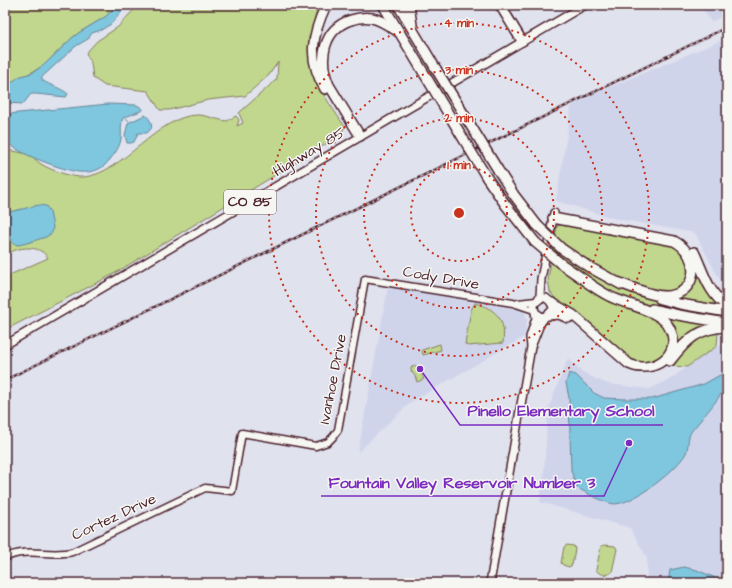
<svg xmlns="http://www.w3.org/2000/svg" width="732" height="588" font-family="'Architects Daughter',sans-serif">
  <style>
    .built { fill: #d0d4eb }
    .green { fill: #c0d78d; stroke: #857b5c }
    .water { fill: #7ec7de; stroke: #698496 }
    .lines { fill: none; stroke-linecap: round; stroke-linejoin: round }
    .stream { stroke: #698496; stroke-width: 1 }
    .tertiary-casing { stroke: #4a1f2b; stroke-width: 9 }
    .primary-casing { stroke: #4a1f2b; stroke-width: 10 }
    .motorway-casing { stroke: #4a1f2b; stroke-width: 12 }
    .tertiary { stroke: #f6f6f2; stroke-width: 6 }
    .primary { stroke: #f6f6f2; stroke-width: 7 }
    .motorway { stroke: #f6f6f2; stroke-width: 9 }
    .rail-casing { stroke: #4a1f2b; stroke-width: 2.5 }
    .rail { stroke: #f6f6f2; stroke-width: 1; stroke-dasharray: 3; stroke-linecap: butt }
    .motorway-bridge-casing { stroke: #4a1f2b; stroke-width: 12; stroke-linecap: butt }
    .motorway-bridge { stroke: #f6f6f2; stroke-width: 9 }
    .ring { fill: none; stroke: #c8321e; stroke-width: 2; stroke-dasharray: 2 4 }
    .labels { text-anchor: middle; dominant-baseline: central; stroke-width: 3; stroke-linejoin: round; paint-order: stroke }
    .shield { fill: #f6f6f2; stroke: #7e6067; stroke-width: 1 }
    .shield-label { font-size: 14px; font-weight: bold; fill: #4a1f2b }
    .street-label { font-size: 15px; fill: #4a1f2b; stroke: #f6f6f2 }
    .centre { fill: #c8321e; stroke: #f6f6f2; stroke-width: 2 }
    .ring-label { font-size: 12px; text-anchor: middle; font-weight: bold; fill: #c8321e; stroke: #f6f6f2; stroke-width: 3; stroke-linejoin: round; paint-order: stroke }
    .leader { fill: none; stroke: #7b2cbf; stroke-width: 1.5 }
    .callout-dot { fill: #7b2cbf; stroke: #f6f6f2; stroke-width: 1.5 }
    .callout-label { font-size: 16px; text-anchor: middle; font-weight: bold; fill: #7b2cbf; stroke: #f6f6f2; stroke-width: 3; stroke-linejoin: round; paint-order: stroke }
  </style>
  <rect width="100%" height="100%" fill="#e0e2ee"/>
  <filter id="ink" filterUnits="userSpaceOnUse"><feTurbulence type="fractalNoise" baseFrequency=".025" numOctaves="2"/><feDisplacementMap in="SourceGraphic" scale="8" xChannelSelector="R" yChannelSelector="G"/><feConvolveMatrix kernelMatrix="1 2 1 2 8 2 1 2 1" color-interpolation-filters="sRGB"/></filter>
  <g filter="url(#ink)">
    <path class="built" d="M 701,5 L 727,5 L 727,14 L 711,22 Z
      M 727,38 L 727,285 L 721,282 L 695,233 L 613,218 L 556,201 L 572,103 Z
      M 388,287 L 524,310 L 527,319 L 524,337 L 411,402 L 358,452 Z
      M 727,345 L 727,583 L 647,583 L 647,558 L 630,528 L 540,502 L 544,472 L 548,410 L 568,358 L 581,371 L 594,378 L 608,384 L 649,389 L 669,380 L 717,346 Z"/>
    <path class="green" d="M 5,5 L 118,5 L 105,17 L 80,32 L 72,38 L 45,64 L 36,70 L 12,82 L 5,89 Z
      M 138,5 L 322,5 C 319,11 315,18 313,25 C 299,65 324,95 345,127 L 339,136 L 112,275 L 5,330 L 5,277 L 48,258 C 40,244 16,246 5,256 L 5,150 C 12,151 22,152 29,155 C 33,157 37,161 41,164 C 50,170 73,178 84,177 C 122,174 159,115 197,115 C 206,115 217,120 227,121 L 236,116 L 239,120 L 237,126 L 243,123 L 239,113 L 277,79 L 278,62 L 269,75 L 245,96 L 208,100 L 169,110 L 160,110 L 148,91 L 105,86 L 93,78 L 91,63 L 86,53 L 97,41 L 118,27 Z
      M 564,224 L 672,244 L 688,256 L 720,306 L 717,346 L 687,367 L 645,364 L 629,359 L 559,303 L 550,292 L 548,279 L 557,226 Z
      M 475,303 C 497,309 506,320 503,343 L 468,346 L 465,344 L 471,310 Z
      M 440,344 L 441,350 L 423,355 L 422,350 Z
      M 413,366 L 416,366 L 419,368 L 424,379 L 417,382 L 415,376 L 411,371 L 411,368 Z
      M 567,545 L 574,546 L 575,549 L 572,565 L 569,567 L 563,565 L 561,563 L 564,547 Z
      M 605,545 L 615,546 L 617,549 L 612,572 C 608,576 599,575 596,570 L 601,546 Z"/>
    <path class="water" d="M 118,5 L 126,5 L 116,18 L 111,24 L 101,30 L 92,33 L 88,39 L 76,46 L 42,77 L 42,80 C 50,86 60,87 68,94 L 66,97 L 36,94 L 31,94 L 23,104 L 5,103 L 5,89 L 17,78 L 21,76 L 32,73 L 45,64 L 72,38 L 80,32 L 105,17 Z
      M 108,104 L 137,105 L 143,109 L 143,110 L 123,118 C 120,126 122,132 121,139 C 120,148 111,159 105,165 C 98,171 88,173 79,172 C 66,171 15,153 8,142 C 4,134 5,124 5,115 L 8,114 Z
      M 145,115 C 149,117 153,124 151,129 L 147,133 L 138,133 L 134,142 L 131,143 L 127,143 L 125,135 L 128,123 Z
      M 39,205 L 46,206 L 50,212 L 53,227 L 52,233 L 46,237 L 27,243 L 19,245 L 13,244 L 5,222 L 5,213 Z
      M 569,373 L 576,375 L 594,393 L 604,398 L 627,399 L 652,399 L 704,384 L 720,375 L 727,379 C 727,392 699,421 691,432 C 687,438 689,447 686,453 C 677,470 635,503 615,504 C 607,504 584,492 576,487 L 571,470 L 569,398 L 566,383 Z
      M 684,567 L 697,570 L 727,583 L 668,583 L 670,570 Z"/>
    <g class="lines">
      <path class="stream" d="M 125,117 L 129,121"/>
      <defs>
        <path id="tertiary" d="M 518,303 L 536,301
          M 5,558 C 26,547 49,557 72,552 L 205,488 L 232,491 L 242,433 L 316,446 L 328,442 L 333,437 L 338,430 L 365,279 L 513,303 L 534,310"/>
        <path id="primary" d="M 538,299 L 540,296 L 541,279 L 554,213
          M 5,345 L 585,5
          M 531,347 L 540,324 L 545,317
          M 490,583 L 531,347 L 530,337 L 536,318 L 534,306 L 535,303 L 541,298 L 546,298 L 552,303 L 553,309 L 548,315 L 542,317 L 536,313"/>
        <path id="motorway" d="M 383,5 L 425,75
          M 398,5 L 436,69
          M 409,5 L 412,25
          M 500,5 L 522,41
          M 325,89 C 307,59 312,35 326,5
          M 360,136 L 329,85 C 318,60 323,29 351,20 C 357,18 366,17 372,18 C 382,20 391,27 400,33
          M 498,170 L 514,195 L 537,225
          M 487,178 L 505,204 L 535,242
          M 553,218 L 674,241 C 701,255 699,294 667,296 C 653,297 631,287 617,282
          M 562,249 L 589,267 L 622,285
          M 694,252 C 703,270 708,294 727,306
          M 560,263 L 592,285
          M 660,299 L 680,304 L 727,312
          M 552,303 L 573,315 L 629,364 C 652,375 683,355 670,329 C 662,310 626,305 609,296 C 601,292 594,287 588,283
          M 652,309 L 678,315 L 726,323
          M 548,315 L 559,314 L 568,318
          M 670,361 C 687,339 698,328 727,327"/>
      </defs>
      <use href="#tertiary" class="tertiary-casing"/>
      <use href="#primary" class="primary-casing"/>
      <use href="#motorway" class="motorway-casing"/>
      <use href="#tertiary" class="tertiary"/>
      <use href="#primary" class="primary"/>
      <use href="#motorway" class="motorway"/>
      <defs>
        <path id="rail" d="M 5,380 L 727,27"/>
      </defs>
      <use href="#rail" class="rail-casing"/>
      <use href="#rail" class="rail"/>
      <defs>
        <path id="motorway-bridge" d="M 436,69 L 498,170
          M 425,75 L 487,178
          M 537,225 L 562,249
          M 535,242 L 560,263"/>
      </defs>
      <use href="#motorway-bridge" class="motorway-bridge-casing"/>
      <use href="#motorway-bridge" class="motorway-bridge"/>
    </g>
  </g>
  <g class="ring">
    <circle cx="459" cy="213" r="48"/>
    <circle cx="459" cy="213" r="95"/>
    <circle cx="459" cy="213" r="143"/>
    <circle cx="459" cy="213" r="190"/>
  </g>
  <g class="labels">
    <rect class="shield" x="224" y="190" width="52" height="24" rx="3"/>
    <g class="shield-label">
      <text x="250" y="202">CO 85</text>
    </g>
    <g class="street-label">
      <text transform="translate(309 152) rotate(-31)">Highway 85</text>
      <text transform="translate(441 278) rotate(10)">Cody Drive</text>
      <text transform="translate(333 379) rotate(-79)">Ivanhoe Drive</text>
      <text transform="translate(114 517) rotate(-25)">Cortez Drive</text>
    </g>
  </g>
  <circle cx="459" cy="213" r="6" class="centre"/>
  <g class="ring-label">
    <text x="459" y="27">4 min</text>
    <text x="459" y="74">3 min</text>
    <text x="459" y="122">2 min</text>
    <text x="459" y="169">1 min</text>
  </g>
  <path class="leader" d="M420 369L460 425H663M629 443L604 496H321"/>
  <g class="callout-dot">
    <circle cx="420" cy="369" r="4"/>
    <circle cx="629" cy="443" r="4"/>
  </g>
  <g class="callout-label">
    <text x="561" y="416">Pinello Elementary School</text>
    <text x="462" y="488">Fountain Valley Reservoir Number 3</text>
  </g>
  <rect width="732" height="588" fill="none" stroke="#f6f6f2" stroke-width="20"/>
  <rect x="10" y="10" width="712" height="568" fill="none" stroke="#4a1f2b" stroke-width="1.5" filter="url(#ink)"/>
</svg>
